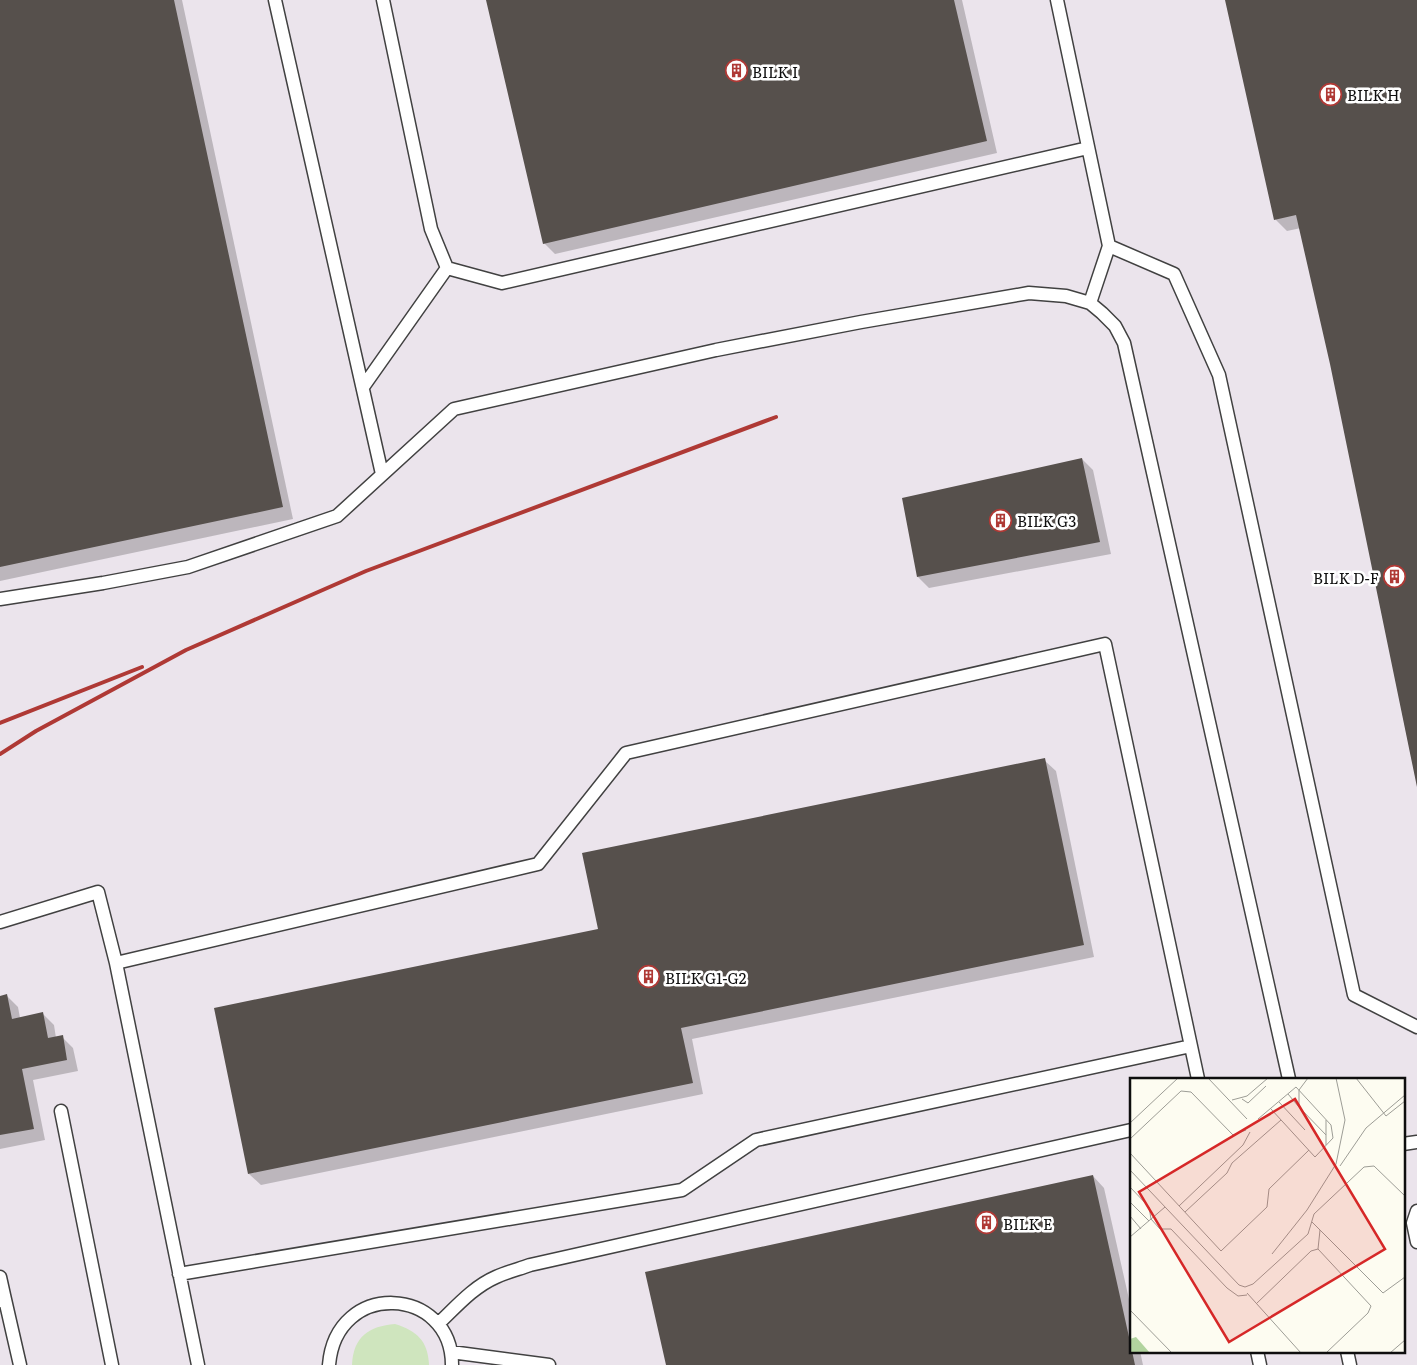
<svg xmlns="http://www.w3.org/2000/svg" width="1417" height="1365" font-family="Literata,serif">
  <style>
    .industrial { fill: #ebe4ec; fill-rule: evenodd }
    .green { fill: #cfe5be }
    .shadow { fill: #0003 }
    .building { fill: #56504c }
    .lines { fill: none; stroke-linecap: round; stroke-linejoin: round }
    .lane-casing { stroke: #414141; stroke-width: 15 }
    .lane { stroke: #fff; stroke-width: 12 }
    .rail { stroke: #af3935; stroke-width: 4 }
    .labels { text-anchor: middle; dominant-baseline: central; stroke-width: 5; stroke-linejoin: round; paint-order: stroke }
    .poi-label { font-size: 15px; fill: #0e0e0e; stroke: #fff; text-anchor: start }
    .inset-road { fill: none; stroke: #9d9d96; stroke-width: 1 }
    .view { fill: #d62828; fill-opacity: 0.15; stroke: #d62828; stroke-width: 2.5 }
    .inset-edge { fill: none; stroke: #0e0e0e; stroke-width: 2.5 }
  </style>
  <rect width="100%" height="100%" fill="#fdfcf1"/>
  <path class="industrial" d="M 0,0 L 1417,0 L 1417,1365 L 0,1365 ZM 1131,1079 L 1403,1079 L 1403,1351 L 1131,1351 Z"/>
  <path class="green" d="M 395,1324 C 417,1331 428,1341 429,1365 L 352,1365 C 353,1337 369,1326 395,1324 Z"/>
  <path class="shadow" d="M 0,0 L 182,0 L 293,519 L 0,581 Z
    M 487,0 L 962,0 L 997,153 L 555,254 L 544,243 Z
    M 1226,0 L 1417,0 L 1417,785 L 1331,363 L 1301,228 L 1287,231 L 1276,220 Z
    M 1082,459 L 1093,470 L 1111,554 L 929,588 L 918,577 Z
    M 1044,760 L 1056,771 L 1094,957 L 692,1039 L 703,1094 L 261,1185 L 249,1174 L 599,930 Z
    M 7,996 L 18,1007 L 20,1018 L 43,1014 L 54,1025 L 56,1038 L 62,1037 L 73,1048 L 78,1071 L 33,1080 L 45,1140 L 0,1149 L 0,997 Z
    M 1093,1176 L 1104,1188 L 1131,1308 L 1131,1351 L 1140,1351 L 1143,1365 L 667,1365 Z"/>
  <path class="building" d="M 0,0 L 174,0 L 283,507 L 0,567 Z
    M 486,0 L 954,0 L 987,141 L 543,244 Z
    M 1225,0 L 1417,0 L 1417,787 L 1330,364 L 1296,215 L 1274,220 Z
    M 1082,458 L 1100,542 L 917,577 L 902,498 Z
    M 1045,758 L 1084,945 L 681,1028 L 693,1083 L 248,1174 L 214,1008 L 598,929 L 582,853 Z
    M 7,994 L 12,1019 L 43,1012 L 48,1038 L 63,1035 L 67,1060 L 22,1069 L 34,1129 L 0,1135 L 0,996 Z
    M 1093,1175 L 1131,1346 L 1131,1351 L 1132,1351 L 1135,1365 L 666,1365 L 645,1272 Z"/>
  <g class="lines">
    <defs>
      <path id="lane" d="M 275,0 L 382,474
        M 383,0 L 431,229 L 447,268 L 502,283 L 1088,148
        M 1057,0 L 1109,246 L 1090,303
        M 1109,246 L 1174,274 L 1219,375 L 1354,995 L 1417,1027
        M 363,387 L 447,268
        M 0,599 L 103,583 L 188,567 L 337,516 L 454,409 L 716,350 L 861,322 L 1029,293 L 1066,296 L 1090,303 L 1102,313 L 1115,326 L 1124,343 L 1289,1079
        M 0,922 L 98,892 L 116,963 L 198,1365
        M 116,963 L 538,864 L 626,753 L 1105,644 L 1198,1079
        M 61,1111 L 112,1365
        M 1403,1144 L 1417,1142
        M 1417,1211 L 1413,1223 L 1417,1242
        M 179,1274 L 682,1190 L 756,1140 L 1191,1046
        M 0,1277 L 4,1295 L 1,1301
        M 4,1295 L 20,1365
        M 438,1324 C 456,1307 473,1287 496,1277 C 507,1272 519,1269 530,1265 L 1131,1130
        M 1257,1351 L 1260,1365
        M 1347,1351 L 1350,1365
        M 451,1352 L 549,1365
        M 329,1365 C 336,1279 452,1286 452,1365"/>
    </defs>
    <use href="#lane" class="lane-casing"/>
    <use href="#lane" class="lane"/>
    <path class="rail" d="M 0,723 L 142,667
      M 0,754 L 36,731 L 186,650 L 366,571 L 776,417"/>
  </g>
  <defs>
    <symbol id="building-ring" viewBox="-11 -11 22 22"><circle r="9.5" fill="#fff" stroke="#af3935" stroke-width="1.5"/><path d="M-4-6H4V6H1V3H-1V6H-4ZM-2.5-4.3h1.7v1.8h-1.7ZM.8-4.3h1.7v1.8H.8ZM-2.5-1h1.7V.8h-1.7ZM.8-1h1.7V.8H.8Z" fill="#af3935"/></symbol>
  </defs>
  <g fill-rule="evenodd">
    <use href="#building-ring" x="724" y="58" width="25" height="25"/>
    <use href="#building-ring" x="1318" y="82" width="25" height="25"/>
    <use href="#building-ring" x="988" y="508" width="25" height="25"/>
    <use href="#building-ring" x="1382" y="564" width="25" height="25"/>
    <use href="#building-ring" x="636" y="964" width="25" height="25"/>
    <use href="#building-ring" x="974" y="1210" width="25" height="25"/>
  </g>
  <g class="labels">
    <g class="poi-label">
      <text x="752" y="71">BILK I</text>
      <text x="1347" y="94">BILK H</text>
      <text x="1017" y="520">BILK G3</text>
      <text x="1379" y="577" text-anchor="end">BILK D-F</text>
      <text x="665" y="977">BILK G1-G2</text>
      <text x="1003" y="1223">BILK E</text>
    </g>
  </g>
  <g transform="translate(1130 1078)">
    <rect width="275" height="275" fill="#fdfcf1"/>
    <path d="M 6,259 L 20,275 L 0,275 L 0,261 Z" fill="#b2d49f"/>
    <path class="inset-road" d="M 78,0 L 117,41M 178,0 L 169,12 L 169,29 L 196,57M 226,0 L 256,38 L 275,23M 158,16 L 169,29M 112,21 L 118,25 L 136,8M 102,22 L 117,18 L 138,0M 149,24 L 175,52M 128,41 L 166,9 L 201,47 L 203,60 L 185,79 L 141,31M 196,42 L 196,67M 0,45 L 48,0M 0,61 L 51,13 L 61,14 L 103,57 L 116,52M 0,75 L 91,173 L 137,129 L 139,111 L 179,72M 210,88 L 236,50 L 275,17M 0,92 L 109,207 L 115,209 L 123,206 L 178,156 L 184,136 L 234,89 L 244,88 L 275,118M 0,109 L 19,129 L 21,141 L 30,151 L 41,151 L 97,210 L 108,218 L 117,217M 0,124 L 19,143M 49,128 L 113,67 L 120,54M 55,134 L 97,95 L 102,85 L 151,42M 0,138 L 11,151M 182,144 L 253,215 L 275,199M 0,159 L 35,129M 188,171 L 190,152M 142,176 L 177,132 L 206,86 L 215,42 L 206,0M 117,215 L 171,275M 126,226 L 181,173 L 188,171 L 241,228 L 238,235 L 196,275M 0,232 L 42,275M 260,275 L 275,262"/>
    <path class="view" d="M 165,21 L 255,171 L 99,264 L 9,114 Z"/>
    <rect width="275" height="275" class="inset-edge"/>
  </g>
</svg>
